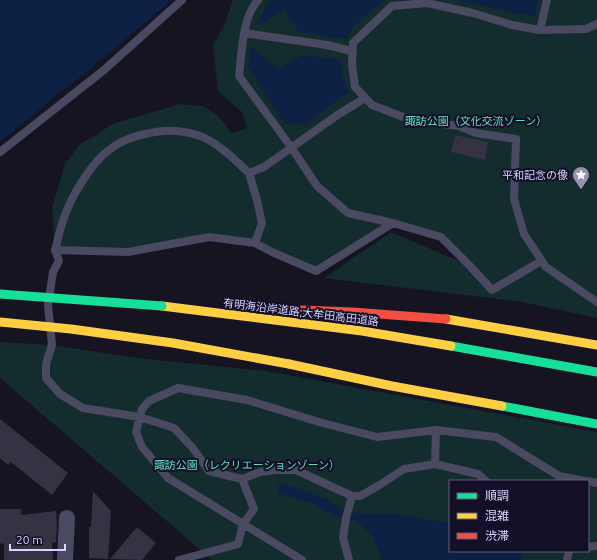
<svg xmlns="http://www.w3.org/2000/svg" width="597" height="560" font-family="Ubuntu,'Noto Sans JP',sans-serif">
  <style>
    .green { fill: #132c2d; fill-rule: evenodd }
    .water { fill: #0d2144 }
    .building { fill: #343243 }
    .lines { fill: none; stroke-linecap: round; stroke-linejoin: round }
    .lane { stroke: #4a4962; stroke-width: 8 }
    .street { stroke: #4a4962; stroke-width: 16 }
    .fast { stroke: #16e098; stroke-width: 9 }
    .slow { stroke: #ffcf43; stroke-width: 9 }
    .jam { stroke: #f24e42; stroke-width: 9 }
    .fast-bridge { stroke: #16e098; stroke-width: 9 }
    .slow-bridge { stroke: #ffcf43; stroke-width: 9 }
    .labels { text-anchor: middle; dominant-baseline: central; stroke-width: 4; stroke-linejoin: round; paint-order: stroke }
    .park-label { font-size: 11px; fill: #5fe0c0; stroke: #130f26 }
    .poi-label { font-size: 11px; fill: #d9d4ff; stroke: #130f26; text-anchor: end }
    .street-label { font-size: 11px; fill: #d9d4ff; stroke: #130f26 }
  </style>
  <rect width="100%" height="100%" fill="#161421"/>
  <path class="green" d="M 233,0 L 597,0 L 597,318 L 522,302 L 324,278 L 391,232 L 468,265 L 441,237 L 393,223 L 316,271 L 255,243 L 209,237 L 128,252 L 55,250 L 52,208 L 65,164 L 80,144 L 95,136 L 112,124 L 180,104 L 203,106 L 218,116 L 232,133 L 247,128 L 242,112 L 218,91 L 213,46 L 225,23 Z
    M 0,342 L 52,345 L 137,358 L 266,371 L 597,432 L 597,560 L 212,560 L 0,378 ZM 450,481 L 588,481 L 588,551 L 450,551 Z"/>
  <path class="water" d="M 0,0 L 172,0 L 77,80 L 68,86 L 0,142 Z
    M 271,0 L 385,0 C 371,11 353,23 346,39 L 299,32 L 284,10 L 265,22 L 257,24 L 268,2 Z
    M 455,0 L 537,0 L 535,17 Z
    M 251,47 L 278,69 L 303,55 L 341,60 L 342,76 L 349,91 L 305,125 L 284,123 L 248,67 Z
    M 279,484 L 288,485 L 314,494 L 328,500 L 339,509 L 359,514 L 393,514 L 450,523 L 450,551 L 522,551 L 523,560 L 383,560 L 372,536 L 359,523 L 353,520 L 334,515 L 312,503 L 277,493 Z"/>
  <path class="building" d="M 455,135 L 488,142 L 485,160 L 451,152 Z
    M 0,419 L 68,473 L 52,495 L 11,462 L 8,465 L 0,458 Z
    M 93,491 L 111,511 L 108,559 L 89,558 L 89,527 L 91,527 Z
    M 0,509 L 21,509 L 21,515 L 56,511 L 57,523 L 56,542 L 52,543 L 53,560 L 4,560 L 4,543 L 0,544 Z
    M 137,527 L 156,543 L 142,560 L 110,559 Z"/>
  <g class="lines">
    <path class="lane" d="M 258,0 C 242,18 242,52 239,76 L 291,147 L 317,186 L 348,213 L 393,223
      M 547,0 L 540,30 L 512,25 L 473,13 L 427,3 L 392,6 L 353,43 L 352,64 L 355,87 L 372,105 L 411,120 L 459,126 L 476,133 L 516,139 L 514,199 L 524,234 L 546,267 L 597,302
      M 540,30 L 586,29 L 597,24
      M 244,33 L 327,45 L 352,51
      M 0,152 L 104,70 L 182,0
      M 249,173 L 257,200 L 262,223 L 255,243
      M 55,250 C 58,239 60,228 64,218 C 71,197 91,163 109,150 C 124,138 144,133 163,131 C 179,130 198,133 212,142 C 226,150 238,163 249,173 L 264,167 L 336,116 L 365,98
      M 435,464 L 436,430
      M 242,479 L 260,472 L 276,470 L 296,470 L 352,496
      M 588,481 L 597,483
      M 588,547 L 597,546
      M 179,560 L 238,544 L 243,524 L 254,509 L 242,479 L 209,471 L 192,447 L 174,428 L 140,417 L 83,408 L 60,394 L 46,378 L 46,364 L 52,345 L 48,305 L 53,272 L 59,261 L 55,250 L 128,252 L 209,237 L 255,243 L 272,252 L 316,271 L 393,223 L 441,237 L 469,265 L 492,290 L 541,261
      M 302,560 L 168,478 L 142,447 L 136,432 L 142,409 L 149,401 L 178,388 L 247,400 L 319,422 L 377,437 L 436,430 L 496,437 L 559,476 L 585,481
      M 349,560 L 343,538 L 346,518 L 352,496 L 360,496 L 378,486 L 404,469 L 435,464 L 478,474 L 486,481
      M 567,560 L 569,551"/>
    <path class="street" d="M 65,560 L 67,518"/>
    <path class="fast" d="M 451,346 L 597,372
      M 502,406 L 597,424"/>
    <path class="slow" d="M 162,306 L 362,331 L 451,346
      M 446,319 L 597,345
      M 289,364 L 392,386 L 502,406"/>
    <path class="jam" d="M 301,310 L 352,312 L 446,319"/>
    <path class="fast-bridge" d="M 0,294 L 162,306"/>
    <path class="slow-bridge" d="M 0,322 L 71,329 L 173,343 L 289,364"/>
  </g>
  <defs>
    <symbol id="sight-pin" viewBox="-11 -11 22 30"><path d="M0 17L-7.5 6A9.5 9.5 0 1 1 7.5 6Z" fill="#9591b1" stroke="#130f26"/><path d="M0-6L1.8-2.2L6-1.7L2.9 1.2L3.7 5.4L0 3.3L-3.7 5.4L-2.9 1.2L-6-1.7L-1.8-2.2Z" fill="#fff"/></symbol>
  </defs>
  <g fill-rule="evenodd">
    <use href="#sight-pin" x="571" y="165" width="20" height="27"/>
  </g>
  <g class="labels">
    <g class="park-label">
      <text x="476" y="121">諏訪公園（文化交流ゾーン）</text>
      <text x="247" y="465">諏訪公園（レクリエーションゾーン）</text>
    </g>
    <g class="poi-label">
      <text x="568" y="175">平和記念の像</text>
    </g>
    <g class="street-label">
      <text transform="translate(301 312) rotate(7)">有明海沿岸道路;大牟田高田道路</text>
    </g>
  </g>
  <rect x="449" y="480" width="140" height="72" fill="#130f26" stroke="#625e7d"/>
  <rect x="457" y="493" width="20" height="6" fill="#16e098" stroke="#625e7d"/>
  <text x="485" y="500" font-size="12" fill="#d9d4ff">順調</text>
  <rect x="457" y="513" width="20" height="6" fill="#ffcf43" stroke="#625e7d"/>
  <text x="485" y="520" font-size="12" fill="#d9d4ff">混雑</text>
  <rect x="457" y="533" width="20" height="6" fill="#f24e42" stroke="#625e7d"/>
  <text x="485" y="540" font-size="12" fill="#d9d4ff">渋滞</text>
  <path d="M10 544v6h55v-6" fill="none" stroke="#d9d4ff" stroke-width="2"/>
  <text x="16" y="544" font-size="12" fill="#d9d4ff" stroke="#130f26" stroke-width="3" paint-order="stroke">20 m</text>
</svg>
